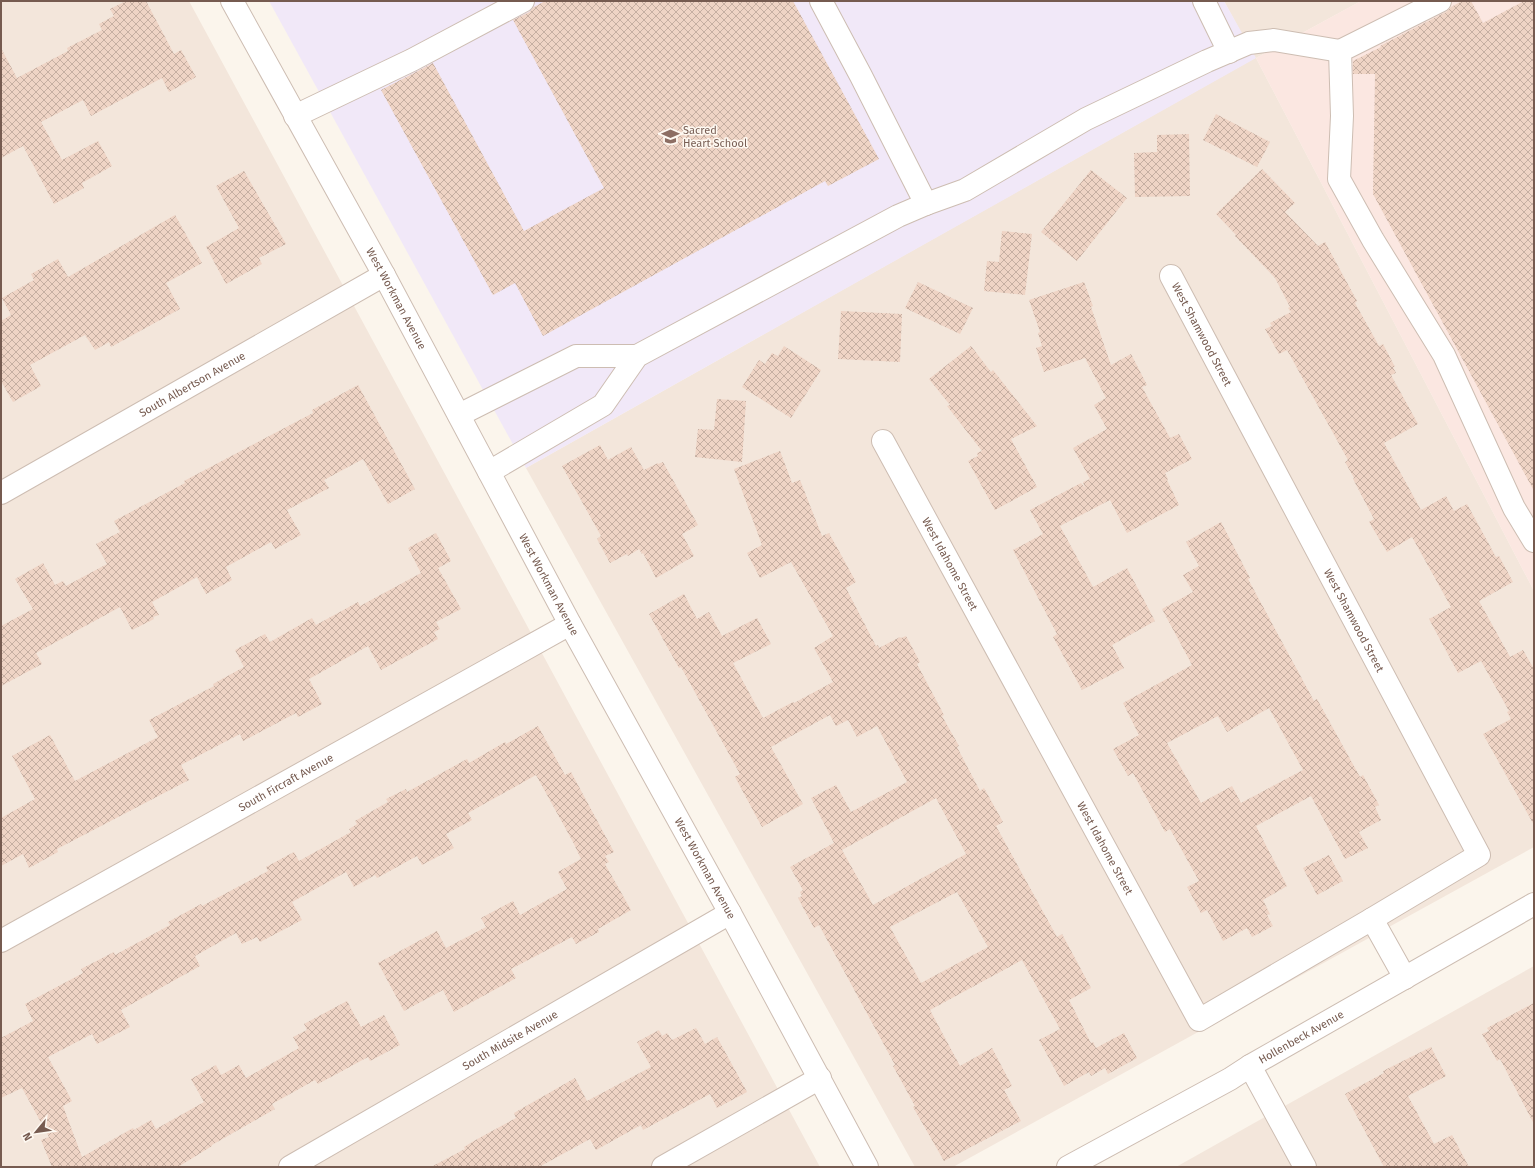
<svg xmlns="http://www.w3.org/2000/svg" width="1535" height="1168" font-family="'Fira Sans',sans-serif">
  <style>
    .residential { fill: #f3e6db }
    .commercial { fill: #fbe7e1 }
    .education { fill: #f1e8f8 }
    .building { fill: url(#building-cross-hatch); fill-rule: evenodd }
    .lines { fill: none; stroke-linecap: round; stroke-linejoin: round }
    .minor-casing { stroke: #cdbdb2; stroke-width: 24 }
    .minor { stroke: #fff; stroke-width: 22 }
    .labels { text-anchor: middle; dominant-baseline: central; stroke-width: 3; stroke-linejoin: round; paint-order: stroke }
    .education-label { font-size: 11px; fill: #785e54; stroke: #fef9f2; text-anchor: start }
    .street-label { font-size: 11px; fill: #765b50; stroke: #fef9f2 }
  </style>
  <defs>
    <pattern id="building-cross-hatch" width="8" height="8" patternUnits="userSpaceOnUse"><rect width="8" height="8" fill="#efd4c5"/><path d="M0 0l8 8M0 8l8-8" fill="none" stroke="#c6afa2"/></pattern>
  </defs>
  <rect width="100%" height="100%" fill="#fbf5ec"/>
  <path class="residential" d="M 1,1 L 189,1 L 820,1167 L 1,1167 Z
    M 1224,1 L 1361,1 L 1256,58 L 1534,591 L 1534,847 L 953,1167 L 915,1167 L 526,468 L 1255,58 Z
    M 1534,966 L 1534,1167 L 1176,1167 Z"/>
  <path class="commercial" d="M 1361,1 L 1534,1 L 1534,591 L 1256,58 Z"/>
  <path class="education" d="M 269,1 L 1224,1 L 1256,58 L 526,468 Z"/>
  <path class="building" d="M 126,1 L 146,1 L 174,54 L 181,50 L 196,77 L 169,92 L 162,78 L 91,116 L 83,100 L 41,122 L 62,160 L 98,141 L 112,166 L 82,183 L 84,188 L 54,204 L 23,146 L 1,158 L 1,48 L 17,78 L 68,51 L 67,48 L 102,30 L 99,24 L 114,16 L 110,9 Z
    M 545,1 L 793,1 L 879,159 L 828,186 L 825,181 L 543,336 L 515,283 L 493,295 L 381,90 L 433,63 L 524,231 L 604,188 L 513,20 L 529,12 L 534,7 Z
    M 1462,1 L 1471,1 L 1483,23 L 1524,1 L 1534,1 L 1534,491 L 1373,194 L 1375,74 L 1353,74 L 1353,61 L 1381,47 L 1380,46 L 1405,33 L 1446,12 L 1451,7 Z
    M 1216,114 L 1270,142 L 1257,167 L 1203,140 Z
    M 1189,134 L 1190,196 L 1135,197 L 1134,153 L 1157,152 L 1157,135 Z
    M 1262,169 L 1295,203 L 1285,212 L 1318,246 L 1325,242 L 1357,301 L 1355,303 L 1379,346 L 1383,344 L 1395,367 L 1393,367 L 1396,373 L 1391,375 L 1418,424 L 1384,443 L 1421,510 L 1446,496 L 1454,511 L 1467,504 L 1496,557 L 1499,556 L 1513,582 L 1479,601 L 1510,657 L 1523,650 L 1534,669 L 1534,825 L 1483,734 L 1511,719 L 1507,712 L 1509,711 L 1481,661 L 1458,673 L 1429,619 L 1451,607 L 1412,537 L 1387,552 L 1369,522 L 1374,519 L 1353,479 L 1354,478 L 1345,462 L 1348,460 L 1287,350 L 1279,354 L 1265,329 L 1272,326 L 1270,323 L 1291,312 L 1288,308 L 1290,307 L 1275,278 L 1235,236 L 1236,235 L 1216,214 Z
    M 1091,170 L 1127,198 L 1077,261 L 1041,232 Z
    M 244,171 L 286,244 L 259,258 L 262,264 L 226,284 L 206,247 L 239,228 L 216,186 Z
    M 175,215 L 202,263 L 166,283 L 180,309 L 111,347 L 109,342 L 95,350 L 85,335 L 30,365 L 41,386 L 13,402 L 1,381 L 1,321 L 11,315 L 2,298 L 34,280 L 31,274 L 58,259 L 68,277 Z
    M 1002,231 L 1032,234 L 1025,295 L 984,291 L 987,261 L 999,262 Z
    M 918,282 L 973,308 L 960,334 L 905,308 Z
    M 1084,282 L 1093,306 L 1091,307 L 1111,365 L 1131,354 L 1147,385 L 1142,387 L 1170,438 L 1179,434 L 1192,459 L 1165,473 L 1168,479 L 1167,480 L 1179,505 L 1127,533 L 1110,500 L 1060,526 L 1093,587 L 1127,568 L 1155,621 L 1112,645 L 1124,668 L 1082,690 L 1053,637 L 1057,634 L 1013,550 L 1043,534 L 1030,510 L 1081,483 L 1085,488 L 1083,482 L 1090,479 L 1073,448 L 1107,429 L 1094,405 L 1106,398 L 1085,358 L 1044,372 L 1036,348 L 1042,346 L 1038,333 L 1040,332 L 1029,300 Z
    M 841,311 L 902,314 L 900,362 L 838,359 Z
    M 784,346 L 821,370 L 791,418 L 742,387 L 759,360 L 765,364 L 772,353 L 778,356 Z
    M 971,346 L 991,372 L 993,370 L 1037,426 L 1011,439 L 1037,487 L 995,510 L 968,461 L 978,456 L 977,453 L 982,451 L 947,406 L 950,405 L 929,379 Z
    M 358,385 L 415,489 L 388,504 L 363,459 L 324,480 L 329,488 L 287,510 L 301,535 L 275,549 L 271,542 L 226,567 L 232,580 L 206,594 L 197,577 L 152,602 L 159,615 L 153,617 L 154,619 L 132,630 L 120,607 L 36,653 L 42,664 L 1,686 L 1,626 L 33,609 L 15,579 L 43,563 L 55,585 L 63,581 L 66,586 L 107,564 L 96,544 L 120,532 L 114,521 L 185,483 L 184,481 L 313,413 L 312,410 Z
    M 717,399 L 746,401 L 742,462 L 695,457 L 698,429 L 714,430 Z
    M 600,445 L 608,460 L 631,447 L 644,470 L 658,463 L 658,464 L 663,462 L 698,525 L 682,534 L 694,556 L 656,578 L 643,553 L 642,554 L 639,549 L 628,556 L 627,554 L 610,563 L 597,539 L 601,536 L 562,466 Z
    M 780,451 L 792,483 L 800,480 L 822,536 L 829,533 L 856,582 L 846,588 L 876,646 L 878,645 L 879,648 L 900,637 L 901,638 L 906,636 L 920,662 L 917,664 L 944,715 L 942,716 L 959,746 L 957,747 L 980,791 L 984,788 L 1003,822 L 996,826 L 1057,937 L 1062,934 L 1091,988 L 1069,1000 L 1091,1043 L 1093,1042 L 1096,1048 L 1124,1033 L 1137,1058 L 1108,1074 L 1105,1068 L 1091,1076 L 1089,1072 L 1064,1086 L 1039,1040 L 1060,1029 L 1022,960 L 930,1010 L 960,1066 L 992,1048 L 1012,1086 L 1004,1090 L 1021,1121 L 944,1161 L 913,1107 L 915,1106 L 893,1066 L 895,1065 L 819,925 L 814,928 L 798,898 L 802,896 L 800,892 L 803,890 L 790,867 L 834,843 L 811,798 L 836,785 L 851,812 L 907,782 L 877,726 L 857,737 L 848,720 L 836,726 L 830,715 L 771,747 L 803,804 L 762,827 L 735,777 L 740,774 L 681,667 L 679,668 L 649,614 L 684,594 L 697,619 L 709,612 L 722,636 L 757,618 L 771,644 L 733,663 L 763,718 L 793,702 L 794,703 L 833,682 L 814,648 L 833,636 L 791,562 L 760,578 L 747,553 L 762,545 L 734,469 ZM 936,798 L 966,854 L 873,905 L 842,850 ZM 957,892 L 988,947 L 921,983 L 890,927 Z
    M 1221,522 L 1250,578 L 1248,579 L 1314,701 L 1317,699 L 1360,777 L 1363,775 L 1379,805 L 1375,807 L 1381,820 L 1359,832 L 1368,848 L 1345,859 L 1311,796 L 1256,826 L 1287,886 L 1263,900 L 1270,914 L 1267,915 L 1273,926 L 1252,937 L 1247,928 L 1223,941 L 1207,910 L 1201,913 L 1187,887 L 1199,881 L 1170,829 L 1165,832 L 1133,773 L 1128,776 L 1113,749 L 1139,735 L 1123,703 L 1192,665 L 1162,609 L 1193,592 L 1183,575 L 1199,566 L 1186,542 ZM 1269,708 L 1303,770 L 1241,803 L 1232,786 L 1201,803 L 1167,743 L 1218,716 L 1227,732 Z
    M 436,533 L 451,561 L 438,568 L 461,609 L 436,622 L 440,629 L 434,632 L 438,639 L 381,670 L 368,646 L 309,679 L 322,704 L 298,717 L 296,713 L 243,741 L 240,734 L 181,765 L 189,780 L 57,849 L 58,852 L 29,868 L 23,854 L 1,866 L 1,818 L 35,799 L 12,756 L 50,735 L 75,781 L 158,737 L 149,720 L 214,686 L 213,684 L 244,667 L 235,650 L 265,634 L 270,642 L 312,618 L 316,625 L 358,602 L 360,606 L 421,573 L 408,548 Z
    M 538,726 L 565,775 L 571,772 L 614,852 L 605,856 L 609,862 L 605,864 L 631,910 L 598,929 L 599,932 L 576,944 L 572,937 L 511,969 L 516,978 L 454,1012 L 443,990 L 404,1011 L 378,963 L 437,931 L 446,948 L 486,927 L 481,918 L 513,901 L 520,915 L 567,889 L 558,872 L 581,859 L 573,842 L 536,775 L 468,813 L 472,820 L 446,834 L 454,848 L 422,865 L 417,856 L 377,878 L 375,875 L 354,887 L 346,872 L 292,902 L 302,920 L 260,942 L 257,937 L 242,944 L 236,933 L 195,956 L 200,966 L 121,1010 L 130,1027 L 97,1044 L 92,1034 L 48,1057 L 72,1101 L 63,1106 L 82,1157 L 133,1128 L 134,1130 L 151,1120 L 156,1129 L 204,1102 L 191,1079 L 216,1065 L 221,1075 L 239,1065 L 246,1078 L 299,1048 L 293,1037 L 307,1030 L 304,1024 L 347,1001 L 361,1027 L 384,1015 L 400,1045 L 370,1061 L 368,1057 L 318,1084 L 315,1080 L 272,1104 L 275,1109 L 212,1145 L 212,1146 L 178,1167 L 52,1167 L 41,1140 L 49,1137 L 22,1088 L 1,1098 L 1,1038 L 33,1021 L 25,1004 L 83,973 L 81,969 L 114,952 L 115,955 L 170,925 L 168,922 L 201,904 L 202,906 L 268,871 L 266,867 L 294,852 L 299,861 L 351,832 L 349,829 L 357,824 L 355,821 L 388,802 L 386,799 L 406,789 L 407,792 L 467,759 L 469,763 L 505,742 L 506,744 Z
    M 1329,855 L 1343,881 L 1317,895 L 1303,868 Z
    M 1534,1003 L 1534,1124 L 1500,1059 L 1497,1061 L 1482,1034 L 1489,1031 L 1487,1028 Z
    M 696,1028 L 705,1044 L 717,1037 L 747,1092 L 717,1108 L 710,1094 L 643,1130 L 641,1125 L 596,1150 L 590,1139 L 539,1167 L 431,1167 L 465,1149 L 464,1147 L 472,1142 L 516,1118 L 514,1113 L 575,1078 L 587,1101 L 651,1067 L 637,1042 L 659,1030 L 662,1036 L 667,1033 L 672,1040 Z
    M 1431,1047 L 1446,1076 L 1408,1096 L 1434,1144 L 1452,1135 L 1469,1167 L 1384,1167 L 1345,1094 L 1384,1073 L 1383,1071 Z"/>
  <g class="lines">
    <defs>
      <g id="minor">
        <path id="s1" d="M 232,1 L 384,275 L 570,624 L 730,913 L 867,1167"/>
        <path d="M 821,1 L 861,76 L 926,204"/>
        <path d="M 1204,1 L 1229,52"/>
        <path d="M 1440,1 L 1340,51 L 1342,116 L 1339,179 L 1373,240 L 1444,355 L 1514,508 L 1534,541"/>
        <path d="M 295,116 L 412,60 L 523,1"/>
        <path id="s2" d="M 1171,276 L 1479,855 L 1372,919"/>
        <path d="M 459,415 L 576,356 L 637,356"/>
        <path id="s3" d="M 883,441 L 1199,1020 L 1372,919 L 1405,978"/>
        <path d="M 489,472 L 603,405 L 637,356 L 898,216 L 926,204 L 965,190 L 1086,119 L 1207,61 L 1249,43 L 1274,40 L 1340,51"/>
        <path id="s4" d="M 1,493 L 384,275"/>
        <path id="s5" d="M 1,941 L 570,624"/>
        <path d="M 1250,1066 L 1305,1167"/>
        <path id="s6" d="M 290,1167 L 730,913"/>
        <path d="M 663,1167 L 820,1078"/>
        <path id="s7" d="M 1068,1167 L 1230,1079 L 1250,1066 L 1534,904"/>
      </g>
    </defs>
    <use href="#minor" class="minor-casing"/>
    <use href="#minor" class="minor"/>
  </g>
  <defs>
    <symbol id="school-bare" viewBox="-9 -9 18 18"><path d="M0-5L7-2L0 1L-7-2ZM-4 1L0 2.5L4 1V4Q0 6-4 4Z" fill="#8d6e63" stroke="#fef9f2" stroke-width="2.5" paint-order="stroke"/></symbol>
  </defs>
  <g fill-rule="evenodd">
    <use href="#school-bare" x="658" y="124" width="25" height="25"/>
  </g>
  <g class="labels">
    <g class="education-label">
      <text x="683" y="130">Sacred<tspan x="683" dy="13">Heart School</tspan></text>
    </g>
    <g class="street-label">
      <text stroke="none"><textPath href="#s1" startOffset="340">West Workman Avenue</textPath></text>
      <text stroke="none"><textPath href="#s2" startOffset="66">West Shamwood Street</textPath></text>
      <text stroke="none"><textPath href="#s4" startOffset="220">South Albertson Avenue</textPath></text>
      <text stroke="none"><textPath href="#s3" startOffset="140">West Idahome Street</textPath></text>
      <text stroke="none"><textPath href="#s1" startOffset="664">West Workman Avenue</textPath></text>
      <text stroke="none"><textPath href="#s2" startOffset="390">West Shamwood Street</textPath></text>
      <text stroke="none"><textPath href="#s5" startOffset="326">South Fircraft Avenue</textPath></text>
      <text stroke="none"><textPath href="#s3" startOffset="464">West Idahome Street</textPath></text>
      <text stroke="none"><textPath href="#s1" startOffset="988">West Workman Avenue</textPath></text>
      <text stroke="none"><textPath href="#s7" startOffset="267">Hollenbeck Avenue</textPath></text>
      <text stroke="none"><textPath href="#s6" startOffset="254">South Midsite Avenue</textPath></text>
    </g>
  </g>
  <rect width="1535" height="1168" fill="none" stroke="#765b50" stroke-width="4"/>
  <g transform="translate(36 1132) rotate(241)" stroke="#fef9f2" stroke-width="3" paint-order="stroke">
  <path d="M0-3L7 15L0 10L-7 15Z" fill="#765b50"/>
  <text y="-6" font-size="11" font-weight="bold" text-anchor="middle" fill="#765b50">N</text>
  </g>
</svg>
